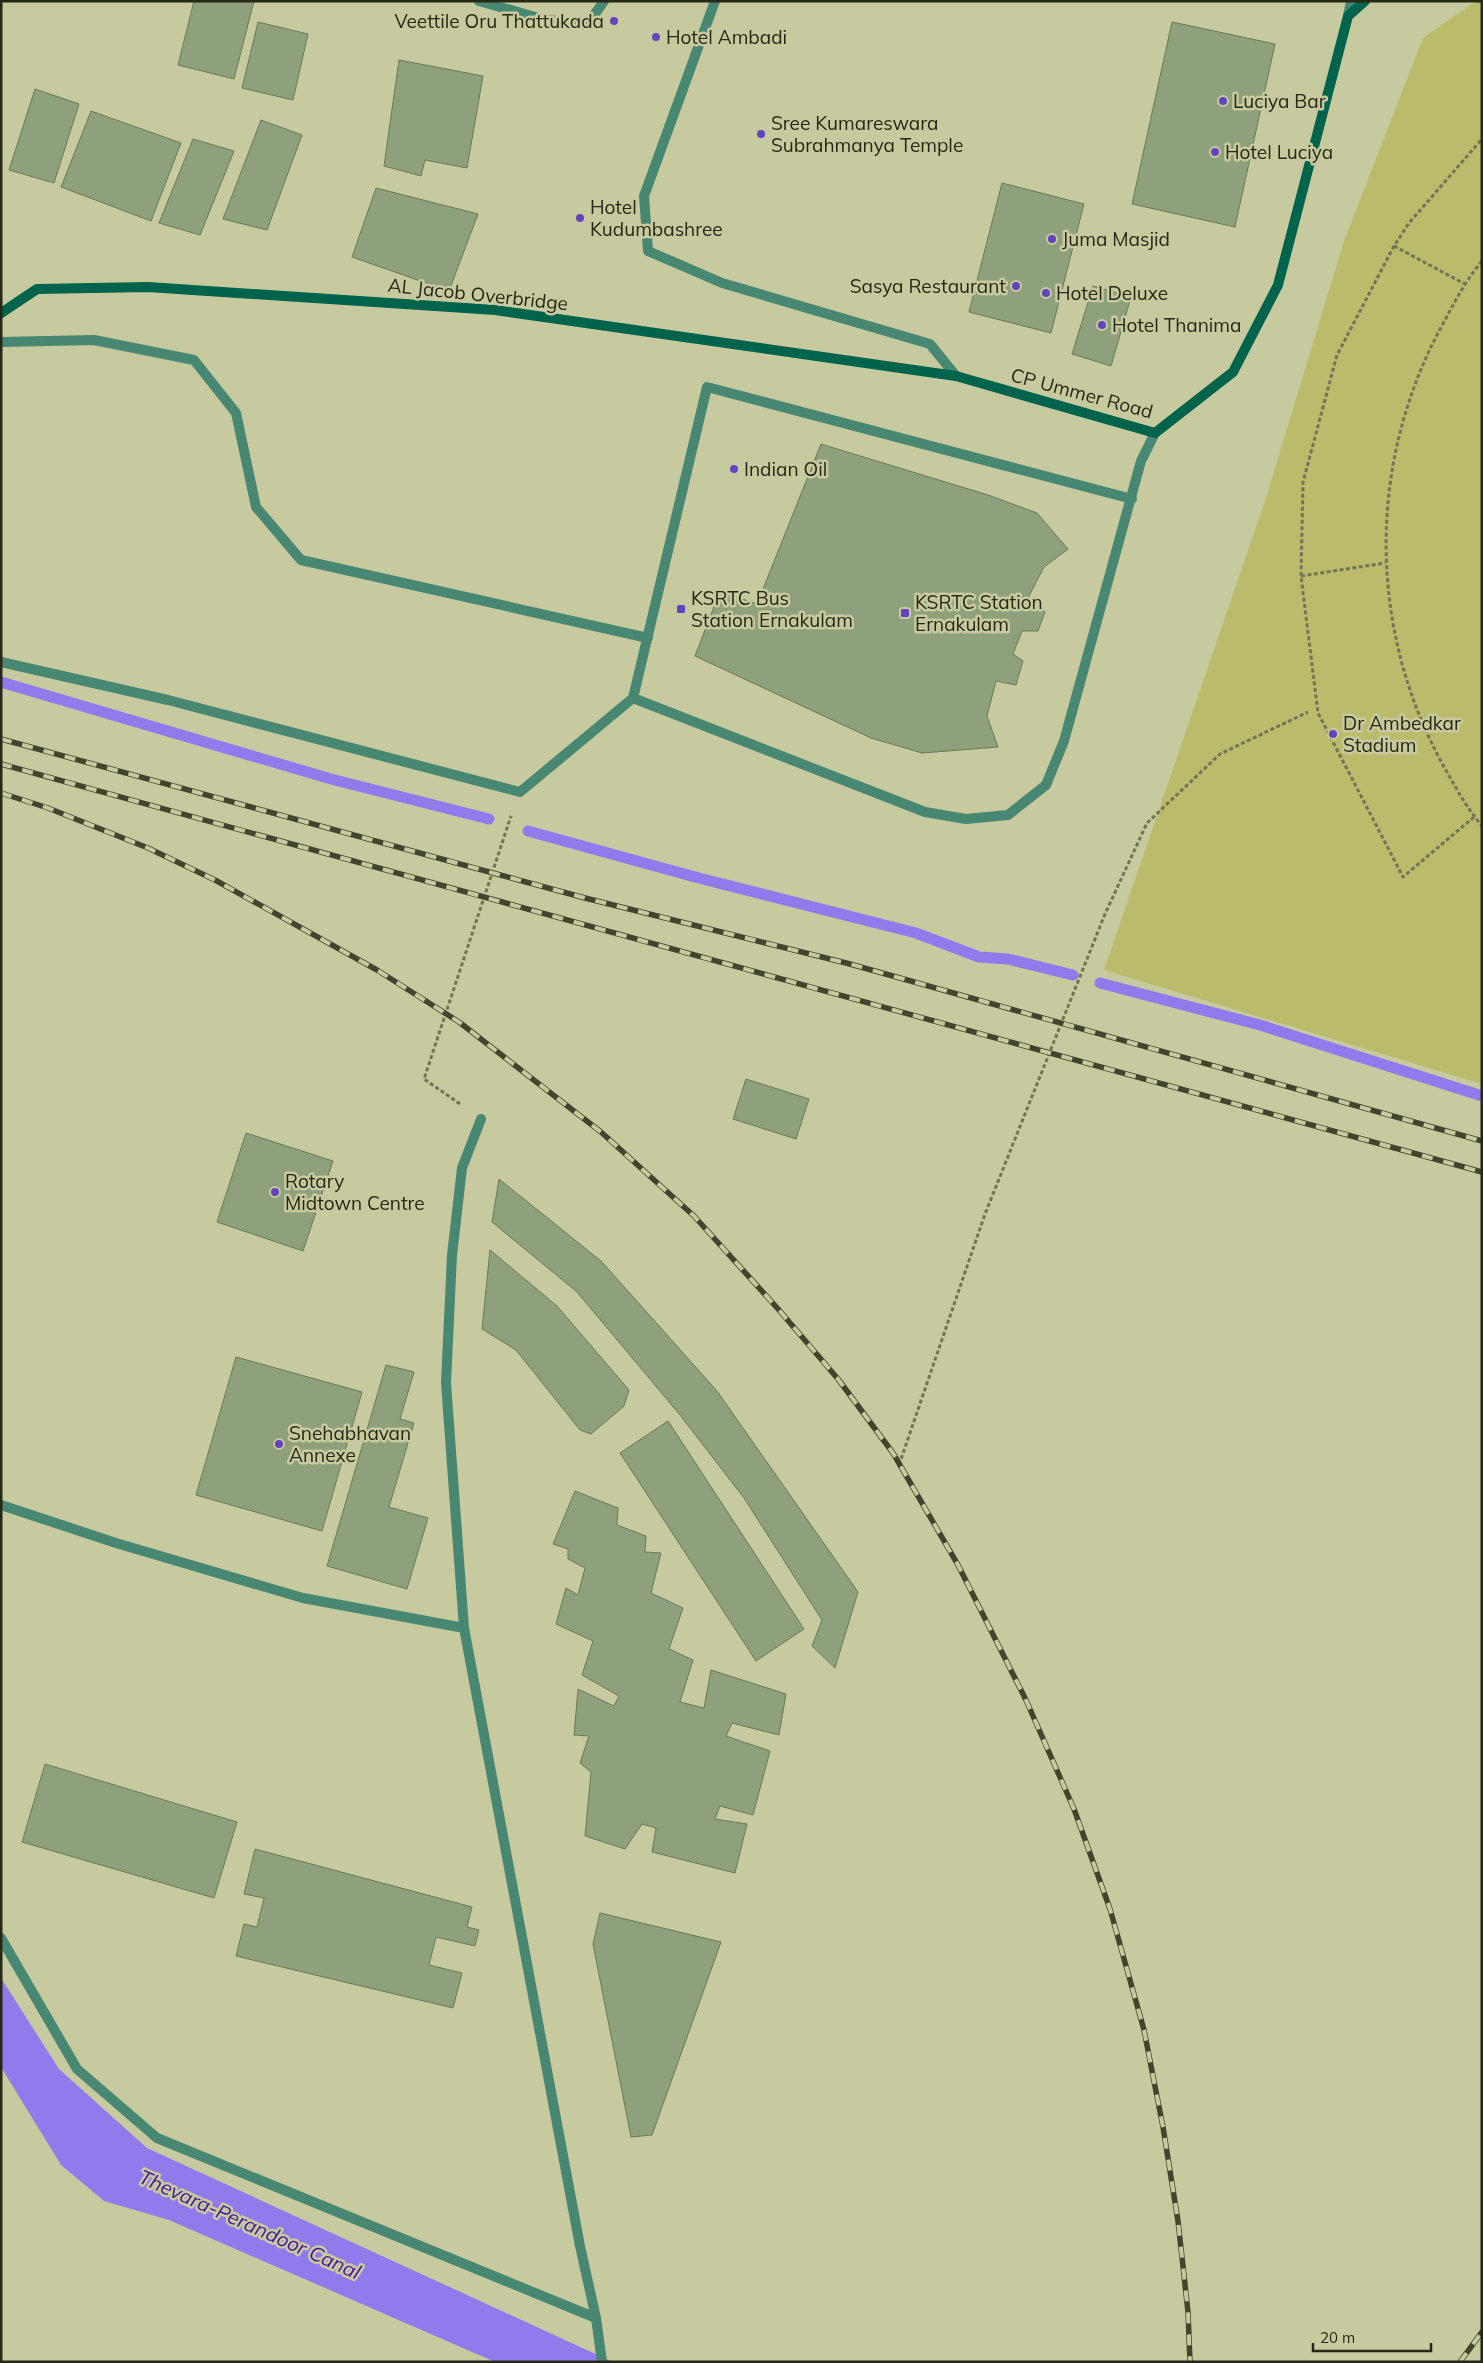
<svg xmlns="http://www.w3.org/2000/svg" width="1483" height="2363" font-family="Mulish,sans-serif">
  <style>
    .green { fill: #babc6b }
    .water { fill: #917bec }
    .lines { fill: none; stroke-linecap: round; stroke-linejoin: round }
    .stream { stroke: #917bec; stroke-width: 11 }
    .building { fill: #8ea17c; stroke: #687a56 }
    .path { stroke: #737456; stroke-width: 3; stroke-dasharray: 4 2.5; stroke-linecap: butt }
    .service { stroke: #488772; stroke-width: 10 }
    .minor { stroke: #488772; stroke-width: 10 }
    .tertiary { stroke: #488772; stroke-width: 10 }
    .secondary { stroke: #00644d; stroke-width: 10 }
    .rail-casing { stroke: #43442e; stroke-width: 5.5 }
    .rail { stroke: #c7ca9e; stroke-width: 4; stroke-dasharray: 11; stroke-linecap: butt }
    .poi-dot { fill: #6344bd; stroke: #c7ca9e; stroke-width: 2 }
    .labels { text-anchor: middle; dominant-baseline: central; stroke-width: 5; stroke-linejoin: round; paint-order: stroke }
    .poi-label { font-size: 19px; fill: #272716; stroke: #c7ca9e; text-anchor: start }
    .street-label { font-size: 19px; fill: #272716; stroke: #c7ca9e }
    .water-label { font-size: 20px; font-style: italic; fill: #47149c; stroke: #c7ca9e }
  </style>
  <rect width="100%" height="100%" fill="#c7ca9e"/>
  <path class="green" d="M 1476,1 L 1482,1 L 1482,1084 L 1104,970 L 1266,498 L 1344,241 L 1423,38 Z"/>
  <path class="water" d="M 1,1978 L 59,2069 L 147,2148 L 613,2362 L 495,2362 L 169,2220 L 104,2201 L 61,2165 L 1,2067 Z"/>
  <g class="lines">
    <path class="stream" d="M 1,682 L 331,779 L 489,819
      M 528,831 L 695,877 L 916,933 L 979,957 L 1008,959 L 1073,975
      M 1100,983 L 1260,1025 L 1482,1096"/>
  </g>
  <path class="building" d="M 194,1 L 254,1 L 234,79 L 178,65 Z
    M 258,22 L 308,34 L 293,100 L 242,88 Z
    M 1172,22 L 1275,44 L 1235,227 L 1132,204 Z
    M 399,60 L 483,76 L 467,168 L 425,160 L 421,176 L 384,166 Z
    M 35,89 L 79,104 L 54,183 L 9,170 Z
    M 91,111 L 181,143 L 151,221 L 61,187 Z
    M 261,120 L 302,135 L 267,230 L 223,219 Z
    M 193,139 L 234,151 L 200,235 L 159,223 Z
    M 1002,183 L 1084,204 L 1051,333 L 969,312 Z
    M 376,188 L 478,214 L 449,291 L 352,257 Z
    M 1093,286 L 1131,297 L 1111,366 L 1072,354 Z
    M 821,444 L 988,495 L 1037,513 L 1068,549 L 1044,567 L 1028,598 L 1045,612 L 1038,631 L 1022,631 L 1013,654 L 1023,661 L 1016,685 L 996,681 L 987,716 L 998,747 L 922,753 L 871,738 L 695,656 L 720,591 L 757,604 Z
    M 746,1079 L 809,1099 L 796,1139 L 733,1119 Z
    M 246,1133 L 333,1161 L 303,1251 L 217,1222 Z
    M 499,1179 L 601,1261 L 717,1391 L 858,1592 L 835,1668 L 812,1646 L 822,1620 L 744,1498 L 680,1415 L 577,1292 L 492,1222 Z
    M 490,1250 L 557,1306 L 629,1390 L 624,1406 L 591,1434 L 580,1430 L 516,1350 L 482,1329 Z
    M 236,1357 L 362,1392 L 322,1531 L 196,1495 Z
    M 386,1365 L 414,1372 L 400,1419 L 414,1423 L 389,1507 L 428,1518 L 407,1589 L 327,1566 Z
    M 668,1421 L 804,1629 L 756,1661 L 620,1453 Z
    M 575,1491 L 618,1508 L 617,1525 L 646,1536 L 645,1552 L 661,1553 L 651,1593 L 683,1608 L 669,1649 L 693,1660 L 680,1702 L 704,1708 L 711,1670 L 786,1694 L 779,1735 L 732,1723 L 726,1736 L 770,1751 L 753,1815 L 720,1806 L 715,1819 L 747,1824 L 735,1873 L 652,1852 L 656,1828 L 642,1824 L 625,1849 L 585,1836 L 591,1772 L 580,1763 L 589,1736 L 574,1735 L 578,1689 L 614,1706 L 619,1696 L 582,1675 L 593,1641 L 556,1624 L 566,1588 L 578,1595 L 585,1568 L 568,1559 L 568,1549 L 553,1544 Z
    M 45,1764 L 237,1822 L 214,1898 L 22,1842 Z
    M 255,1849 L 472,1907 L 467,1927 L 479,1930 L 475,1946 L 436,1937 L 429,1965 L 462,1973 L 453,2008 L 236,1956 L 244,1924 L 257,1927 L 264,1898 L 244,1894 Z
    M 600,1913 L 721,1942 L 652,2135 L 631,2137 L 593,1944 Z"/>
  <g class="lines">
    <path class="path" d="M 1394,246 L 1465,284
      M 1482,261 C 1466,280 1455,301 1444,322 C 1367,460 1367,627 1443,765 C 1455,786 1466,807 1482,826
      M 1301,576 L 1385,563
      M 1474,817 L 1403,877 L 1318,713 L 1301,576 L 1303,482 L 1337,355 L 1394,246 L 1409,223 L 1482,139
      M 460,1104 L 424,1079 L 511,816
      M 899,1465 L 985,1214 L 1105,914 L 1147,823 L 1220,754 L 1308,712"/>
    <path class="service" d="M 1,342 L 94,340 L 194,360 L 236,413 L 256,507 L 301,560 L 648,638
      M 1,662 L 168,700 L 520,792 L 633,698 L 707,387 L 1132,499
      M 633,698 L 925,812 L 966,819 L 1008,815 L 1046,785 L 1064,741 L 1141,461 L 1155,433"/>
    <path class="minor" d="M 479,1 L 542,19 L 587,25 L 604,1
      M 1,1505 L 116,1543 L 303,1598 L 464,1628 L 580,2246 L 596,2318 L 602,2362
      M 464,1628 L 446,1383 L 452,1255 L 462,1168 L 481,1119
      M 1,1938 L 77,2069 L 157,2138 L 596,2318"/>
    <path class="tertiary" d="M 715,1 L 644,196 L 648,251 L 722,283 L 930,344 L 956,376
      M 1348,16 L 1351,1"/>
    <path class="secondary" d="M 1,313 L 37,289 L 148,287 L 495,310 L 956,376 L 1155,433 L 1233,372 L 1278,285 L 1348,16 L 1365,1"/>
    <defs>
      <path id="rail" d="M 1,739 L 585,898 L 850,964 L 1482,1141
        M 1,764 L 1482,1172
        M 1,793 L 48,808 L 148,848 L 215,880 L 377,970 L 459,1022 L 601,1132 L 694,1216 L 779,1310 L 838,1379 L 893,1453 L 958,1565 L 1026,1700 L 1074,1809 L 1110,1909 L 1144,2030 L 1163,2127 L 1178,2221 L 1188,2312 L 1190,2362
        M 1460,2362 L 1482,2332"/>
    </defs>
    <use href="#rail" class="rail-casing"/>
    <use href="#rail" class="rail"/>
  </g>
  <g class="poi-dot">
    <circle cx="614" cy="21" r="5"/>
    <circle cx="656" cy="37" r="5"/>
    <circle cx="1223" cy="101" r="5"/>
    <circle cx="761" cy="134" r="5"/>
    <circle cx="1215" cy="152" r="5"/>
    <circle cx="580" cy="218" r="5"/>
    <circle cx="1052" cy="239" r="5"/>
    <circle cx="1016" cy="286" r="5"/>
    <circle cx="1046" cy="293" r="5"/>
    <circle cx="1102" cy="325" r="5"/>
    <circle cx="734" cy="469" r="5"/>
    <rect x="676" y="604" width="10" height="10" rx="2.5"/>
    <rect x="900" y="608" width="10" height="10" rx="2.5"/>
    <circle cx="1333" cy="734" r="5"/>
    <circle cx="275" cy="1192" r="5"/>
    <circle cx="279" cy="1444" r="5"/>
  </g>
  <g class="labels">
    <g class="poi-label">
      <text x="604" y="21" text-anchor="end">Veettile Oru Thattukada</text>
      <text x="666" y="37">Hotel Ambadi</text>
      <text x="1233" y="101">Luciya Bar</text>
      <text x="771" y="123">Sree Kumareswara<tspan x="771" dy="22">Subrahmanya Temple</tspan></text>
      <text x="1225" y="152">Hotel Luciya</text>
      <text x="590" y="207">Hotel<tspan x="590" dy="22">Kudumbashree</tspan></text>
      <text x="1062" y="239">Juma Masjid</text>
      <text x="1006" y="286" text-anchor="end">Sasya Restaurant</text>
      <text x="1056" y="293">Hotel Deluxe</text>
      <text x="1112" y="325">Hotel Thanima</text>
      <text x="744" y="469">Indian Oil</text>
      <text x="691" y="598">KSRTC Bus<tspan x="691" dy="22">Station Ernakulam</tspan></text>
      <text x="915" y="602">KSRTC Station<tspan x="915" dy="22">Ernakulam</tspan></text>
      <text x="1343" y="723">Dr Ambedkar<tspan x="1343" dy="22">Stadium</tspan></text>
      <text x="285" y="1181">Rotary<tspan x="285" dy="22">Midtown Centre</tspan></text>
      <text x="289" y="1433">Snehabhavan<tspan x="289" dy="22">Annexe</tspan></text>
    </g>
    <g class="street-label">
      <text transform="translate(478 294) rotate(6)">AL Jacob Overbridge</text>
      <text transform="translate(1082 393) rotate(15)">CP Ummer Road</text>
    </g>
    <g class="water-label">
      <text transform="translate(250 2224) rotate(24)">Thevara-Perandoor Canal</text>
    </g>
  </g>
  <rect width="1483" height="2363" fill="none" stroke="#272716" stroke-width="5"/>
  <path d="M1313 2343v8h118v-8" fill="none" stroke="#272716" stroke-width="2.5"/>
  <text x="1320" y="2343" font-size="15" fill="#272716" stroke="#c7ca9e" stroke-width="4" paint-order="stroke">20 m</text>
</svg>
